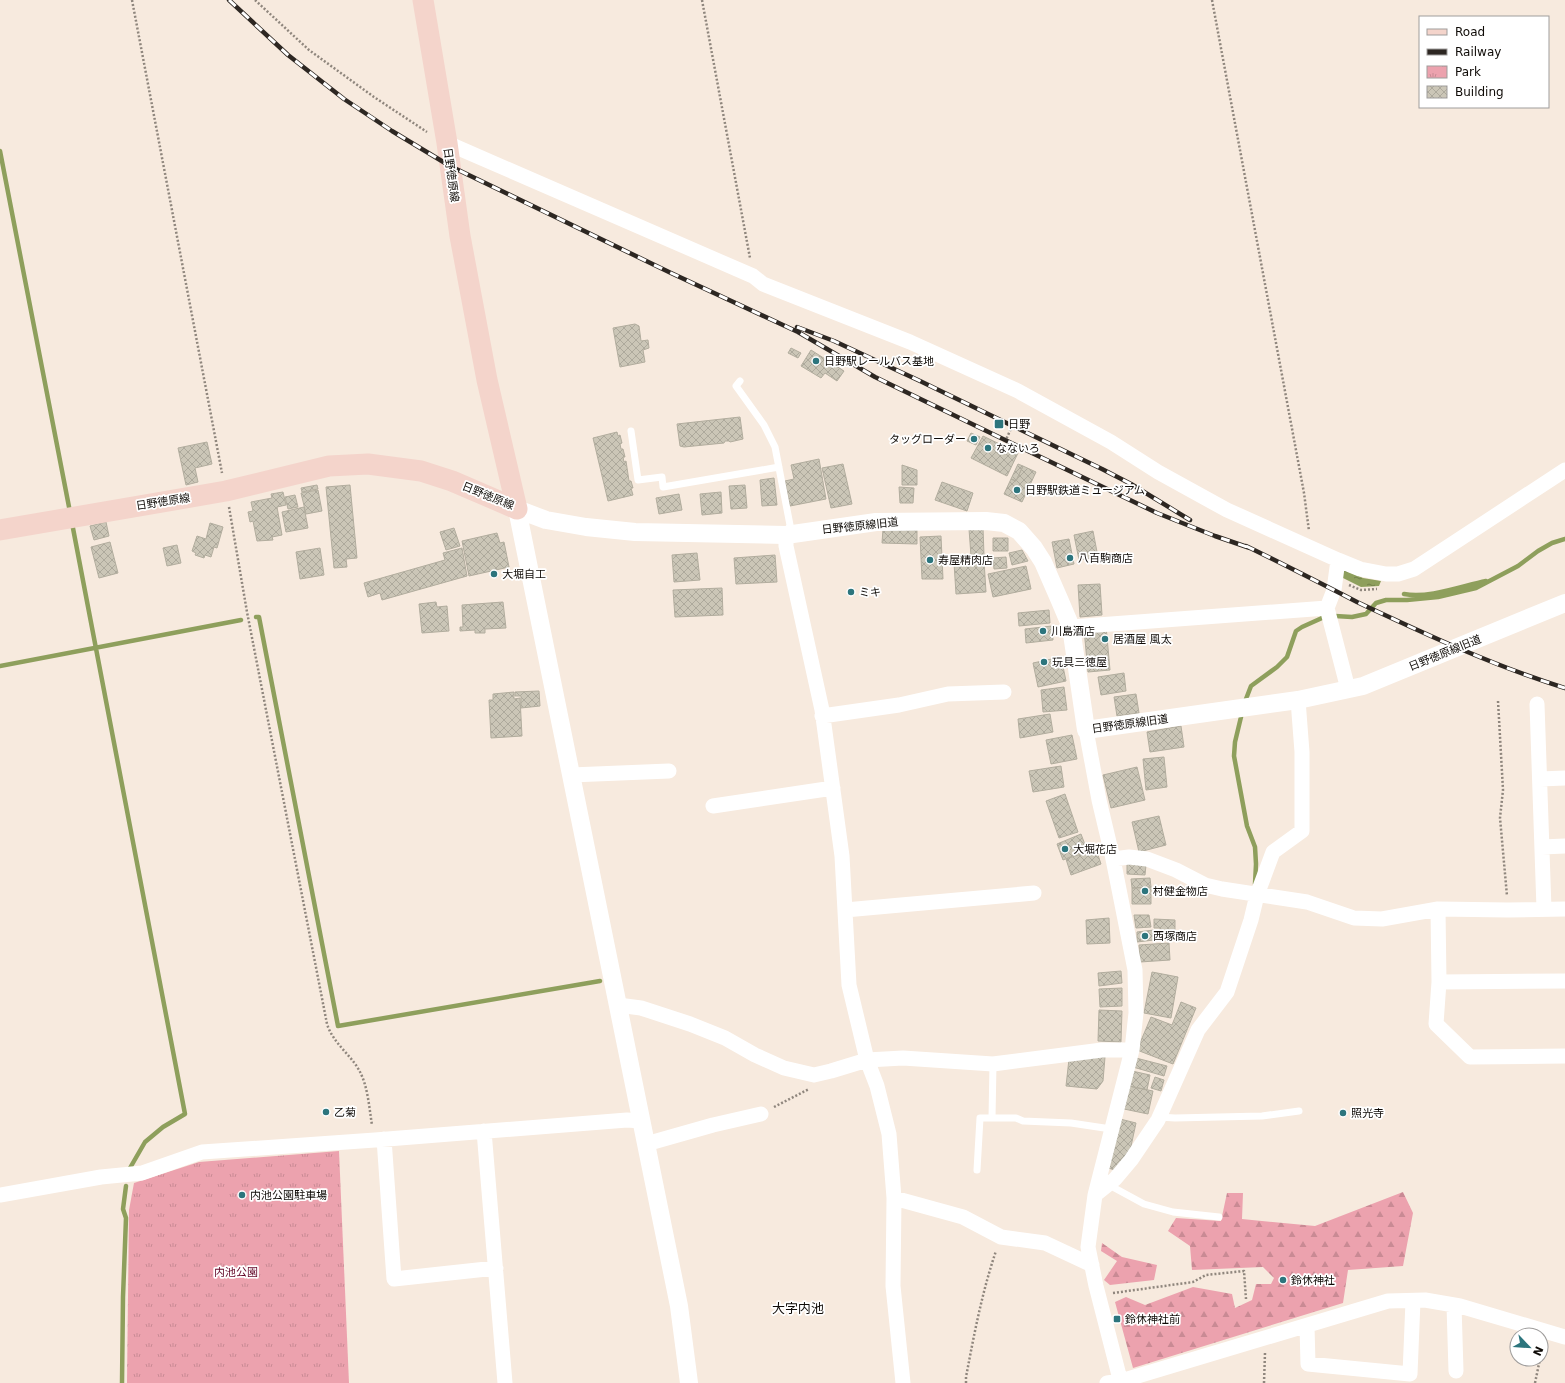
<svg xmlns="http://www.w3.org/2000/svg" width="1565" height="1383" font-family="'DejaVu Sans','Noto Sans JP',sans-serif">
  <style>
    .forest { fill: url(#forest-firs) }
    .park { fill: url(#park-tufts) }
    .water { fill: url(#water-ripples) }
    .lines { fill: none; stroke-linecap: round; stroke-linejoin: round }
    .stream { stroke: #8e9f5c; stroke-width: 4.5 }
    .building { fill: url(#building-cross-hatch); stroke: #b2ad9e }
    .path { stroke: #8f867d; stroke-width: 2.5; stroke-dasharray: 2 2; stroke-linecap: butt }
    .service { stroke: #fff; stroke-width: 7 }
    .minor { stroke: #fff; stroke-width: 15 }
    .tertiary { stroke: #fff; stroke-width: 18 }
    .secondary { stroke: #f4d4cb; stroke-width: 21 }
    .rail-casing { stroke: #2d2722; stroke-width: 4.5 }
    .rail { stroke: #fff; stroke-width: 3; stroke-dasharray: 9; stroke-linecap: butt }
    .poi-dot { fill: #2c757d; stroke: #fff; stroke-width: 1.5 }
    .labels { text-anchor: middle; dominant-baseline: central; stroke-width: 3.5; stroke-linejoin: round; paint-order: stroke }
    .street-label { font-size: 11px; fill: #0f0b07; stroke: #fff }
    .poi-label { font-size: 11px; fill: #0f0b07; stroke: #fff; text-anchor: start }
    .park-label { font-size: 11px; fill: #620426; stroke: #fff }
    .quarter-label { font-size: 13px; fill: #0f0b07; stroke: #fff }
  </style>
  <defs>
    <pattern id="forest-firs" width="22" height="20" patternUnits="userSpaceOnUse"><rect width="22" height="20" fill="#eca2ae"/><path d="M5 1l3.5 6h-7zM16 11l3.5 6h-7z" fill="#c98a94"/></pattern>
    <pattern id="park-tufts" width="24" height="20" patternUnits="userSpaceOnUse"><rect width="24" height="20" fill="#eca2ae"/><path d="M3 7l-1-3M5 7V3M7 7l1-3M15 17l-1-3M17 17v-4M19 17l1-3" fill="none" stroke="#c98a94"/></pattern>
    <pattern id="water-ripples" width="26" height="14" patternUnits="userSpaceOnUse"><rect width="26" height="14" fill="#8e9f5c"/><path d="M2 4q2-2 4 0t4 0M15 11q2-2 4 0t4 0" fill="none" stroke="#72804a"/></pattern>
    <pattern id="building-cross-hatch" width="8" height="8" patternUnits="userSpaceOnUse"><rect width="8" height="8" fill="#cbc6b7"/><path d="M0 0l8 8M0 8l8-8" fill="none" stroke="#ada99c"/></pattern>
  </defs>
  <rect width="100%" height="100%" fill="#f7eade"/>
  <path class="forest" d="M 1403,1192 L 1413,1213 L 1403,1266 L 1348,1270 L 1343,1303 L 1133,1368 L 1115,1302 L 1126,1297 L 1145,1305 L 1193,1287 L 1232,1294 L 1235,1308 L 1252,1300 L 1256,1284 L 1271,1284 L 1274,1278 L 1263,1267 L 1192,1270 L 1190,1246 L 1168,1231 L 1176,1218 L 1221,1221 L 1227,1193 L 1243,1193 L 1242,1219 L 1315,1226 Z
    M 1102,1243 L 1122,1257 L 1157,1265 L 1154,1280 L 1110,1285 L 1104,1280 L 1117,1261 L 1101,1251 Z"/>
  <path class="park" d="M 339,1151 L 349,1383 L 127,1383 L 129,1210 L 134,1183 L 199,1162 Z"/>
  <path class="water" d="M 1342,569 L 1363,578 L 1381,581 L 1379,586 L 1361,587 L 1339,576 Z"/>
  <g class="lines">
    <path class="stream" d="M 0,151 L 70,512
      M 72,523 L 185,1114 L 163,1127 L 145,1142 L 130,1168
      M 1404,594 C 1428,599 1462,586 1486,581
      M 1335,616 L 1352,617 L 1366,614 L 1376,603 L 1386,600 L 1407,600 L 1438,597 L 1476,588 L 1518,566 L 1538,551 L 1552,543 L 1565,539
      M 256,617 L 259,617 L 338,1026 L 600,981
      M 0,666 L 241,620
      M 1246,699 L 1251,686 L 1277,667 L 1287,657 L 1296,631 L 1302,627 L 1322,618
      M 1241,717 L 1235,742 L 1234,756 L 1247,826 L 1255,847 L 1256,864 L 1255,884
      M 122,1383 L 123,1297 L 126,1218 L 123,1209 L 126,1186"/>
  </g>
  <path class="building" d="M 635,324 L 639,326 L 641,341 L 648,340 L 649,348 L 643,350 L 645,362 L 620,367 L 613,328 Z
    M 791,348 L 801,353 L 798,358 L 788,353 Z
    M 811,350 L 844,371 L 837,381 L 825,373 L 821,378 L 801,366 Z
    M 740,417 L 743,439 L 730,442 L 729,441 L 725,441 L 724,443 L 684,447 L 680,446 L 677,424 Z
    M 617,432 L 618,436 L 620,435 L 622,443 L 620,444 L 621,449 L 623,449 L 625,457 L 623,457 L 624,462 L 626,461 L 629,481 L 631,481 L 633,488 L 631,488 L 633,495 L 608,501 L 593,438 Z
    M 971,433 L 980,437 L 976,445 L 967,441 Z
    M 983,436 L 1018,453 L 1007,476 L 971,458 Z
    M 207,442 L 212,464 L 195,468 L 198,482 L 186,485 L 178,448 Z
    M 819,459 L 826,499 L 790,506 L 785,481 L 794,479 L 791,465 Z
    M 843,464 L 852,504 L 831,508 L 822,468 Z
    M 1018,464 L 1023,466 L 1016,481 L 1011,479 Z
    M 902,465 L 917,470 L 917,485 L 902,485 Z
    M 1023,466 L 1036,472 L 1022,502 L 1004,494 L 1011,479 L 1016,481 Z
    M 774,478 L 777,505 L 762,506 L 760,480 Z
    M 942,482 L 973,493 L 967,511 L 935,500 Z
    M 317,485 L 318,489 L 302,492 L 301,488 Z
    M 350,485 L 357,558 L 346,559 L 347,567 L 334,568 L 326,487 Z
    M 745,485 L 747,508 L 731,509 L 729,486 Z
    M 899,487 L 914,488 L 913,503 L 900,503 Z
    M 318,490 L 322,511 L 306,514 L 301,493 Z
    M 283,492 L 286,505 L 277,507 L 282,535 L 272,537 L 273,540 L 257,541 L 253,521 L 250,522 L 248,512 L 253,511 L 251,502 L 272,498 L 271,494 Z
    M 721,492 L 722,513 L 702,515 L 700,494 Z
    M 679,494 L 682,510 L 659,514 L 656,498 Z
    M 295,495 L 298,507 L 288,509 L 285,497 Z
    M 304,507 L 308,528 L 286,532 L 282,512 Z
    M 106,522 L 109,536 L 94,540 L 90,526 Z
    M 210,523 L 223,527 L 217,548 L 214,547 L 211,557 L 205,555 L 204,558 L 195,555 L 196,553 L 192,551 L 197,536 L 206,539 Z
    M 454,528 L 460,546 L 446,550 L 440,532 Z
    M 983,528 L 984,555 L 971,556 L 969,529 Z
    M 883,529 L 917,530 L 917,544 L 882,543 Z
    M 1093,531 L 1098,557 L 1079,560 L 1074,535 Z
    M 497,533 L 500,543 L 504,542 L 509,567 L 469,576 L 462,541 Z
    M 941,536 L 943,579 L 922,579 L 920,537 Z
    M 993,538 L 1008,538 L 1008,551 L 993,551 Z
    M 1069,539 L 1074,564 L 1057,568 L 1052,542 Z
    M 110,542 L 118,573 L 99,578 L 91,547 Z
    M 177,545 L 181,563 L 167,566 L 163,548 Z
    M 320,548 L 324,575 L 300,579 L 296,552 Z
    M 462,548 L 467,576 L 382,600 L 380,593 L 368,597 L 364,583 L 445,560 L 443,553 Z
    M 1022,550 L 1028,561 L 1012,565 L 1009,553 Z
    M 697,553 L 700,580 L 674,582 L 672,555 Z
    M 775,555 L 777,582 L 736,584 L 734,558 Z
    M 1006,557 L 1007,568 L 994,569 L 993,558 Z
    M 984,561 L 986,592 L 956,594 L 954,563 Z
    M 1026,566 L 1031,589 L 993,597 L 988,574 Z
    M 1100,584 L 1102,615 L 1080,617 L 1078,585 Z
    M 722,588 L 723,615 L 675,617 L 673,590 Z
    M 436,602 L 437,607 L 447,606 L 449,631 L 422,633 L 419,604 Z
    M 503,602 L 506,628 L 485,629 L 485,633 L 475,633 L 475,630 L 460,631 L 460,627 L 463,627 L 462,605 Z
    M 1049,610 L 1050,623 L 1019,626 L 1018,613 Z
    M 1052,626 L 1053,640 L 1026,643 L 1025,629 Z
    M 1106,626 L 1110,670 L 1088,672 L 1084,629 Z
    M 1061,657 L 1066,681 L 1038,687 L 1033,663 Z
    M 1124,673 L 1126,691 L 1101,695 L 1098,677 Z
    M 1064,687 L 1067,710 L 1043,712 L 1041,690 Z
    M 539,691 L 540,706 L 521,708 L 521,696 L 515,696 L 515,692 Z
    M 514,692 L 514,699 L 520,698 L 522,736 L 491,738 L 489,700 L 493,700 L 493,694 Z
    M 1136,694 L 1139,713 L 1117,716 L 1114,697 Z
    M 1050,714 L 1053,732 L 1020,738 L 1018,719 Z
    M 1181,726 L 1184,747 L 1150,752 L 1147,732 Z
    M 1072,735 L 1077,759 L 1051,764 L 1046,740 Z
    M 1164,757 L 1167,787 L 1146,790 L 1143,759 Z
    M 1061,766 L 1064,787 L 1033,792 L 1029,771 Z
    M 1137,767 L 1145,800 L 1111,808 L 1103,775 Z
    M 1065,794 L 1078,832 L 1059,838 L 1046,801 Z
    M 1159,816 L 1166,845 L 1139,852 L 1132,822 Z
    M 1081,834 L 1087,850 L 1063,860 L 1057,844 Z
    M 1096,849 L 1101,864 L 1071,875 L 1066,859 Z
    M 1127,864 L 1146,865 L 1145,875 L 1127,874 Z
    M 1150,878 L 1151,887 L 1132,888 L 1131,879 Z
    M 1151,887 L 1151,904 L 1132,904 L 1132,888 Z
    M 1134,915 L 1149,915 L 1151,927 L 1136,928 Z
    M 1109,918 L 1110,943 L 1087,944 L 1086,920 Z
    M 1154,919 L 1175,920 L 1175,940 L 1160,940 L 1160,928 L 1154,928 Z
    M 1154,930 L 1154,940 L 1137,942 L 1137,932 Z
    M 1169,943 L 1170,960 L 1140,962 L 1139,945 Z
    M 1121,971 L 1122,983 L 1099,986 L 1098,973 Z
    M 1152,972 L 1178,977 L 1171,1018 L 1144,1013 Z
    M 1122,988 L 1122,1006 L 1100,1007 L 1099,989 Z
    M 1181,1002 L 1196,1008 L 1173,1064 L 1137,1050 L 1151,1017 L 1172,1025 Z
    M 1099,1010 L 1122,1011 L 1121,1042 L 1098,1041 Z
    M 1105,1057 L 1103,1081 L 1097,1089 L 1066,1086 L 1069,1059 Z
    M 1136,1058 L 1167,1066 L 1164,1076 L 1133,1067 Z
    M 1132,1071 L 1150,1075 L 1147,1090 L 1129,1086 Z
    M 1155,1077 L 1164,1080 L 1161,1091 L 1151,1088 Z
    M 1129,1086 L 1153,1091 L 1148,1114 L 1124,1109 Z
    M 1120,1119 L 1136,1123 L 1130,1151 L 1115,1170 L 1108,1168 Z"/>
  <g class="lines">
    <path class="path" d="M 132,0 L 222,473
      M 255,0 L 309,50 L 374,97 L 427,132
      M 702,0 L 750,258
      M 1212,0 L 1304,493 L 1309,531
      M 1005,442 L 1013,424
      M 229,507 L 247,612 L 327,1024 C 333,1043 350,1054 359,1070 C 368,1086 369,1107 372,1125
      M 1349,585 L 1361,590 L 1377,589
      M 1498,701 L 1503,790 L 1500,818 L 1507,896
      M 774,1107 L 809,1089
      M 1113,1293 L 1193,1282 L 1206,1275 L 1244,1271 L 1246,1299
      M 1541,1356 L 1543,1345
      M 966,1383 L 966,1377 C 974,1335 982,1292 996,1251
      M 1264,1383 L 1265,1353
      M 1535,1383 L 1540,1359"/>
    <path class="service" d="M 740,381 L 736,386 L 764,425 L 775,447 L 790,525 L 787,533
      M 631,431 L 638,480 L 662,477 L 663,487 L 779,467
      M 1159,1117 L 1175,1118 L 1262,1116 L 1299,1111
      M 992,1118 L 993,1064
      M 977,1170 L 980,1118 L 1016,1118 L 1023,1121 L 1071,1123 L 1111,1129
      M 1109,1185 L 1144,1204 L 1173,1212 L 1219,1217"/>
    <path class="minor" d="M 447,143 L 753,276 L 763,284 L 910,342 L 1018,391 L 1111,442 L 1158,472 L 1227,510 L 1338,560 L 1360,569 L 1386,574 L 1398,574 L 1414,569 L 1565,470
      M 786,535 L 786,546 L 822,710 L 842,856 L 849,985 L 867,1060 L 877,1086 L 889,1134 L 894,1198 L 893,1286 L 903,1383
      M 1327,608 L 1348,689
      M 1071,627 L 1327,608 L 1334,590 L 1338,560
      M 1537,704 L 1544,909
      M 822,716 L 899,705 L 948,694 L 1004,692
      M 1086,730 L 1099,800 L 1113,859 L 1135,970 L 1136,1013 L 1132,1050 L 1095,1195 L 1088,1247 L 1096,1286 L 1121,1383
      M 571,775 L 669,771
      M 1540,779 L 1565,778
      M 713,806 L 833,788
      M 1542,847 L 1565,846
      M 1113,859 L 1129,857 L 1147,859 L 1176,870 L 1205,885 L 1222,889 L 1307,902 L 1354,918 L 1382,919 L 1438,909 L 1508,910 L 1565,909
      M 1438,909 L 1439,982 L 1436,1024 L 1470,1057 L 1565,1056
      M 845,910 L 1034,893
      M 1439,982 L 1565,981
      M 618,1005 L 641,1008 L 690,1024 L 725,1038 L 755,1055 L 784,1068 L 814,1075 L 831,1071 L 867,1060 L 903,1058 L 993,1064 L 1102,1050 L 1132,1050
      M 484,1131 L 505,1383
      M 384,1139 L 394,1279 L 496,1268
      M 646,1144 L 713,1125 L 761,1114
      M 0,1195 L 101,1177 L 142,1173 L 202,1152 L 375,1140 L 627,1120 L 641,1121
      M 1095,1195 L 1115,1179 L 1131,1160 L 1158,1120 L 1198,1030 L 1227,992 L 1251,920 L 1257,895 L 1273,852 L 1302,831 L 1302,752 L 1298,700
      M 894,1198 L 963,1217 L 1001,1237 L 1045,1243 L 1092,1265
      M 1454,1305 L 1456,1371
      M 1307,1326 L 1308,1364 L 1410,1374 L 1413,1301
      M 1107,1383 L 1121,1381 L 1388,1301 L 1425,1300 L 1460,1306 L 1565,1337"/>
    <path class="tertiary" d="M 517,509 L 546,520 L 586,527 L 635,532 L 786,535 L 876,522 L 986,521 L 1004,523 L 1019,531 L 1034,548 L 1043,562 L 1060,601 L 1071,627 L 1086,730 L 1298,700 L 1363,686 L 1565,603
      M 517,509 L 679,1306 L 689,1383"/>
    <path class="secondary" d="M 423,0 L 447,143 L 460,236 L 487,380 L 517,509
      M 0,530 L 226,491 L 329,466 L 368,464 L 421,471 L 452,481 L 517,509"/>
    <defs>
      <path id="rail" d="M 229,0 L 288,55 L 344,99 L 392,131 L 450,166 L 671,273 L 798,332 L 875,377 L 1003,439 L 1157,513 L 1215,536 L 1250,548
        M 797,327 L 834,341 L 920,381 L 1102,469 L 1131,484 L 1190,520
        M 1246,546 C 1283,564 1320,583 1357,602 C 1425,634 1494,666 1565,688"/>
    </defs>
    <use href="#rail" class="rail-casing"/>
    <use href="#rail" class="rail"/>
  </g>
  <g class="poi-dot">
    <circle cx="816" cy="361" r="4"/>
    <rect x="994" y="419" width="10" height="10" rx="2"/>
    <circle cx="974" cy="439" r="4"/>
    <circle cx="988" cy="448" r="4"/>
    <circle cx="1017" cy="490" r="4"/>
    <circle cx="1070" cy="558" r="4"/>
    <circle cx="930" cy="560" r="4"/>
    <circle cx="494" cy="574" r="4"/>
    <circle cx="851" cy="592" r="4"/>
    <circle cx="1043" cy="631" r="4"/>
    <circle cx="1105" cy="639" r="4"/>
    <circle cx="1044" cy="662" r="4"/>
    <circle cx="1065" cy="849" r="4"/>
    <circle cx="1145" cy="891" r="4"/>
    <circle cx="1145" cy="936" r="4"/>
    <circle cx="326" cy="1112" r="4"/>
    <circle cx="1343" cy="1113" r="4"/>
    <circle cx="242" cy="1195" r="4"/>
    <circle cx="1283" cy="1280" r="4"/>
    <rect x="1113" y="1315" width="8" height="8" rx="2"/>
  </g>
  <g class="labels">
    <g class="street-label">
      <text transform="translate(451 175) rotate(82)">日野徳原線</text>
      <text transform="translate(488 496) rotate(22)">日野徳原線</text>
      <text transform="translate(163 502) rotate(-9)">日野徳原線</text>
      <text transform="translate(860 526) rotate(-6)">日野徳原線旧道</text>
      <text transform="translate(1445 653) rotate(-22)">日野徳原線旧道</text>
      <text transform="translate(1130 724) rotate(-8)">日野徳原線旧道</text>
    </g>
    <g class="poi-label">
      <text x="824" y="361">日野駅レールバス基地</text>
      <text x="1008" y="424">日野</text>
      <text x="966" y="439" text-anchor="end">タッグローダー</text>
      <text x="996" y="448">なないろ</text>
      <text x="1025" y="490">日野駅鉄道ミュージアム</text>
      <text x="1078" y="558">八百駒商店</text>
      <text x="938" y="560">寿屋精肉店</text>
      <text x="502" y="574">大堀自工</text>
      <text x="859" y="592">ミキ</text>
      <text x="1051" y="631">川島酒店</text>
      <text x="1113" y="639">居酒屋 風太</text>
      <text x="1052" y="662">玩具三徳屋</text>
      <text x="1073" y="849">大堀花店</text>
      <text x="1153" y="891">村健金物店</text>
      <text x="1153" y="936">西塚商店</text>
      <text x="334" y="1112">乙菊</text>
      <text x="1351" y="1113">照光寺</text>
      <text x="250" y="1195">内池公園駐車場</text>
      <text x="1291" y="1280">鈴休神社</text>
      <text x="1125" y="1319">鈴休神社前</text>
    </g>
    <g class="park-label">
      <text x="236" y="1272">内池公園</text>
    </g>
    <g class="quarter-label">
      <text x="798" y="1308">大字内池</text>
    </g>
  </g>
  <rect x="1419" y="16" width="130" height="92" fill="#ffffff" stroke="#9f9d9c"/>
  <rect x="1427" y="29" width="20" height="6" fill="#f4d4cb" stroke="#9f9d9c"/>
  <text x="1455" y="36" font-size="12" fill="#0f0b07">Road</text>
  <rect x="1427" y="49" width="20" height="6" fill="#2d2722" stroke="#9f9d9c"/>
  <text x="1455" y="56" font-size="12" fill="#0f0b07">Railway</text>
  <rect x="1427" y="66" width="20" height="12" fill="url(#park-tufts)" stroke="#9f9d9c"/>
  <text x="1455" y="76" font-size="12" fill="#0f0b07">Park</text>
  <rect x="1427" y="86" width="20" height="12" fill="url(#building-cross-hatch)" stroke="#9f9d9c"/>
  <text x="1455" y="96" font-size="12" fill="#0f0b07">Building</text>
  <g transform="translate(1529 1347) rotate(115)"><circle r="19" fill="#ffffff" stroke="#9f9d9c"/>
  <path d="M0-3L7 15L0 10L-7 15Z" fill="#2c757d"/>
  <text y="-6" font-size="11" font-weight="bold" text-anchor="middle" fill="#0f0b07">N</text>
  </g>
</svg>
